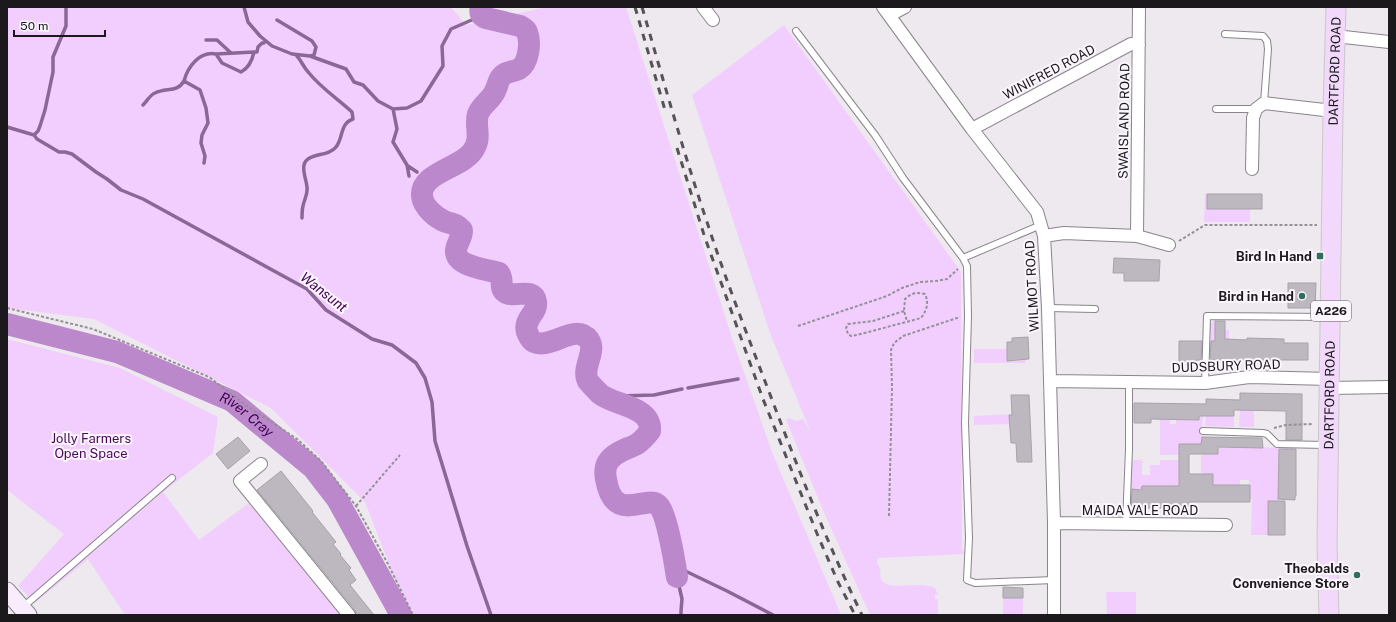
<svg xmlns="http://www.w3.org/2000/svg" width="1396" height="622" font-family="'Public Sans',sans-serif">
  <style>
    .green { fill: #f2cefe }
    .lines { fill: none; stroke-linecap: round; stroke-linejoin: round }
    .stream { stroke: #8b6796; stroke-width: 3.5 }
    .river { stroke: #bb88cb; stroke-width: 22 }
    .building { fill: #bdb8bf; stroke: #a7a2a8 }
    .lane-casing { stroke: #8a858b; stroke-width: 8 }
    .street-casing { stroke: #8a858b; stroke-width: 14 }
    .secondary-casing { stroke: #8a858b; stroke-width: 19 }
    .primary-casing { stroke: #c8c8c9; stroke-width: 21 }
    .path { stroke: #959096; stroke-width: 2; stroke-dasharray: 3 2; stroke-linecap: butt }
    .lane { stroke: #fff; stroke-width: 6 }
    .street { stroke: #fff; stroke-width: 12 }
    .secondary { stroke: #f9ecfd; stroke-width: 17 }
    .primary { stroke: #f2d9fb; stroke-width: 19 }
    .rail { stroke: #565357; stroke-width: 3; stroke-dasharray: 7 7; stroke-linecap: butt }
    .poi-dot { fill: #316d58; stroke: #fbf6fd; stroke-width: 1.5 }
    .labels { text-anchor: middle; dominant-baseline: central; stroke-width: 4; stroke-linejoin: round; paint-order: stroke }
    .shield { fill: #fbf6fd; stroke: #5e5b60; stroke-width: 1 }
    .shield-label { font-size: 12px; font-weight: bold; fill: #1b191c }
    .street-label { font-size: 13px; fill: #1b191c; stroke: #fbf6fd }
    .poi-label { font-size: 13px; font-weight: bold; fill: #1b191c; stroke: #fbf6fd; text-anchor: end }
    .park-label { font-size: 13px; fill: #4b065c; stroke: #fbf6fd }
    .water-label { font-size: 14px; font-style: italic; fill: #430054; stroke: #fbf6fd }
  </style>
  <rect width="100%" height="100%" fill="#eee8ef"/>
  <path class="green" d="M 7,7 L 451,7 L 466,25 L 547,7 L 626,7 L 734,344 L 772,452 L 841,615 L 409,615 L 365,502 L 271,408 L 94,319 L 7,308 Z
    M 784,25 L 961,272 L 962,549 L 965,554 L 878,558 L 877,563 C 883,570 878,578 883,582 C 892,591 921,580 935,588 L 938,594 L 935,595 L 935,599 L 938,599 L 938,615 L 870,615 L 823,510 L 786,420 L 789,418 L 796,421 L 803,419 L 811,433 L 770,333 L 692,95 Z
    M 1205,194 L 1207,194 L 1207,209 L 1250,209 L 1250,222 L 1204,222 Z
    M 1215,320 L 1215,330 L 1229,330 L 1229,343 L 1208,344 L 1209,325 Z
    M 7,339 L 120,368 L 218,417 L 213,453 L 163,492 L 199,540 L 249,503 L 341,615 L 125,615 L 88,559 L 35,603 L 18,586 L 64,534 L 7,490 Z
    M 974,349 L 1007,349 L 1007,361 L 1025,360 L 1026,363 L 974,363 Z
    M 1240,410 L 1254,410 L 1254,427 L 1239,427 Z
    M 1014,414 L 1015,424 L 974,425 L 974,416 Z
    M 1199,415 L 1203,415 L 1201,446 L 1294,448 L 1294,452 L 1279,452 L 1278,497 L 1279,497 L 1279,501 L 1268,502 L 1268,535 L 1251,535 L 1252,499 L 1250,499 L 1249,480 L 1240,480 L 1240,485 L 1213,485 L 1213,474 L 1205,474 L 1204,502 L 1201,502 L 1201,454 L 1189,454 L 1179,452 L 1179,455 L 1160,455 L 1160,419 L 1170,419 L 1170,424 L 1176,424 L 1176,420 Z
    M 1206,416 L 1234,416 L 1234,427 L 1205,426 Z
    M 1134,460 L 1141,460 L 1144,463 L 1142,463 L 1142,475 L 1150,475 L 1150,465 L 1160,465 L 1160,460 L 1179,460 L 1189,489 L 1130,489 L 1131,465 Z
    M 1106,592 L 1136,592 L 1136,615 L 1107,615 Z
    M 1003,598 L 1023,598 L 1023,615 L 1003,615 Z"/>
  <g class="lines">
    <path class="stream" d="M 244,7 L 248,22 L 260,36 L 272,46 L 292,54 L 310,56 L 346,69 L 354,82 L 363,85 L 378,101 L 393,109 L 407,108 L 421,101 L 443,66 L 442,46 L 451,29 L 474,19
      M 277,20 L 312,41 L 316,47 L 314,55 L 310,56
      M 206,40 L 217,40 L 231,53
      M 216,54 L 254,52
      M 296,55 C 302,61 303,67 309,73 C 321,88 338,99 352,112 L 353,119 C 340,123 343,139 336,147 C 329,156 316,153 308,159 C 299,165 307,180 307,188 C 308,194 304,200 303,206 C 302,210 302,214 302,218
      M 143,105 C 147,101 150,95 155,93 C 166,87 177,93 184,81
      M 393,109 L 397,129 L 393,142 L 407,165 L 409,176
      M 7,127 L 34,135 L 37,139 L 59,152 L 65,152 L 72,154 L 96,172 L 107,179 L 121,190 L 143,199 L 307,289 L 326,310 L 372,339 L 392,345 L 416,363 L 425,378 L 432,402 L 435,441 L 467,546 L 491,615
      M 34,135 L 38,131 L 40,126 L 45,110 L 53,72 L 53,57 L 66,26 L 66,7
      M 204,163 L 205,156 L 201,143 L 202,135 L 208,123 L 206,108 L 200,90 L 184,81 C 188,66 200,51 216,54 L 222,63 L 241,72 C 249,68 252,61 254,52 L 257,52 L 258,47 L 262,43 L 264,43
      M 408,166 L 417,172
      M 688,388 L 738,379
      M 610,400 L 618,396 L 654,395 L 682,389
      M 674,563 L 679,568 L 727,591 L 773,615
      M 677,577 L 682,599 L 681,611 L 681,615"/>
    <g class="river">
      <path d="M 481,7 C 479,13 481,16 486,18 L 520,26 C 523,28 526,29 527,32 C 531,42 529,63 519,69 C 513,72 507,71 502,76 C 498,80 498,85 496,89 C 493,99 482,104 478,114 C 474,127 483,138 472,152 C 460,168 420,173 422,196 C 423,207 436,218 446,222 C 453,224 457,224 462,230 C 462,239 457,242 456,250 C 455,267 487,269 499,273 C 504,279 499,288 505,292 C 514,299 534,286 536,302 C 538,313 523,319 527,332 C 529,336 530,340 534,342 C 550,350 576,322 589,340 C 597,352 581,368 588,381 C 591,385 596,390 600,394 C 615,406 652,406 650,431 C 646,436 642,441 637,444 C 628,449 614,452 608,462 C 605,467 605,474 606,479 C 614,527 648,492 659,506 C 667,515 675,564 677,577"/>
      <path id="s1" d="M 7,324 L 117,352 L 232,401 L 313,468 L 337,499 L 401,615"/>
    </g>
  </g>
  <path class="building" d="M 1207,194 L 1262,194 L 1262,209 L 1207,209 Z
    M 1114,258 L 1160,260 L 1159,281 L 1124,281 L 1124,273 L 1113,273 Z
    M 1288,283 L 1316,283 L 1315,308 L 1288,308 Z
    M 1215,321 L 1225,321 L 1225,339 L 1247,340 L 1247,338 L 1284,339 L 1284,343 L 1308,343 L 1308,360 L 1210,360 L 1211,341 L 1215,341 Z
    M 1028,337 L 1029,359 L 1007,361 L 1007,342 L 1012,342 L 1012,338 Z
    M 1179,341 L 1202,341 L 1201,360 L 1197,360 L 1196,362 L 1179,361 Z
    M 1240,393 L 1302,394 L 1302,440 L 1286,440 L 1286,411 L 1234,410 L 1234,416 L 1199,416 L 1199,420 L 1151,419 L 1151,423 L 1134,423 L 1134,403 L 1206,404 L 1206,399 L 1240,400 Z
    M 1011,395 L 1029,395 L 1032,462 L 1017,462 L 1016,443 L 1011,443 L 1009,415 L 1012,415 Z
    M 238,437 L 250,451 L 228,469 L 216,454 Z
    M 1202,437 L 1262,438 L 1263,448 L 1218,447 L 1218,454 L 1189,454 L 1189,474 L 1213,474 L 1213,485 L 1250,485 L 1250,502 L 1189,502 L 1189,508 L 1131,508 L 1132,489 L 1141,490 L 1142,486 L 1179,486 L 1179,444 L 1201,444 Z
    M 1279,449 L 1296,449 L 1296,496 L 1295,496 L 1295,500 L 1278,499 Z
    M 281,471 L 313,511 L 312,512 L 336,542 L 333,544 L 341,554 L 340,555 L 351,568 L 349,570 L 356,580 L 350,585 L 374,615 L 356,615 L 355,610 L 257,490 Z
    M 1268,501 L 1285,501 L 1285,535 L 1268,535 Z
    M 1003,587 L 1023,588 L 1023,598 L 1003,598 Z"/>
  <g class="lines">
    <defs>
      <path id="lane" d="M 796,31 L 875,135 L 903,178 L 963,258
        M 1225,34 L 1263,36 L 1267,41 L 1268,49 L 1264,103
        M 1216,109 L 1256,109
        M 1041,225 L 963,258 L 967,266 L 968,316 L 965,423 L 969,538 L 967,580 L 975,583 L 1054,580
        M 1048,308 L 1095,309
        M 1205,383 L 1207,316 L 1329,317
        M 1203,431 L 1263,433 L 1267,434 L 1277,444 L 1326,445
        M 1126,524 L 1129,449 L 1129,382
        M 23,607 L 172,478"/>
      <path id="street" d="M 703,7 L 713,20
        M 883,7 L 972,129 L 1037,212 L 1044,236 L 1048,308 L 1054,523 L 1054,615
        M 890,15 L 905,7
        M 1335,36 L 1389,42
        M 972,129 L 1131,44 L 1139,45
        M 1252,169 L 1253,118 L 1256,109 L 1264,103 L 1333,111
        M 1044,236 L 1064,233 L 1137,236 L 1169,245
        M 1137,236 L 1139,7
        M 1050,381 L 1205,383 L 1249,377 L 1330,379
        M 1330,388 L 1389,387
        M 261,464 L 240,481 L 349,615
        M 1054,523 L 1226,525"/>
      <path id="secondary" d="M 7,591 L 28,615"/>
      <g id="primary">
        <path id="s2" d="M 1329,615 L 1327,545 L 1333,111 L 1336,7"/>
      </g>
    </defs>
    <use href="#lane" class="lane-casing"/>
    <use href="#street" class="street-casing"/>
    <use href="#secondary" class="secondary-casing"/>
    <use href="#primary" class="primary-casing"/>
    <path class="path" d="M 1179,241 L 1205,225 L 1317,225
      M 7,308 L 93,329 L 209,377 L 247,406 L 297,439 L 321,461 L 356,506 L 388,564 L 413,615
      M 904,311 L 873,321 L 848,324 L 846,328 L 848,334 L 851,336 L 857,335 L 921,318 C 927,310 929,303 925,294 C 917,292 911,293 905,299 L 904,311 L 907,321
      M 798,326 L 887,296 L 902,288 L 920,282 L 936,281 L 947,279 L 958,269
      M 1274,428 L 1286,425 L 1313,424
      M 356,506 L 400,455
      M 889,516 L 892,387 L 891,350 L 894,343 L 903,336 L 960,317"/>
    <use href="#lane" class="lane"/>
    <use href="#street" class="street"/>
    <use href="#secondary" class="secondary"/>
    <use href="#primary" class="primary"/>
    <path class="rail" d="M 635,7 L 665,110
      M 642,7 C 663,79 683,151 707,222 C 727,284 751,344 774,405 C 801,476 829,547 862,615
      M 677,148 L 705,238 L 763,399 L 818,536 L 838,582 L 855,615"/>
  </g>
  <g class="poi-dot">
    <rect x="1316" y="252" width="8" height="8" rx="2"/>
    <circle cx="1302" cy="296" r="4"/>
    <circle cx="1357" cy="575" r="4"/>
  </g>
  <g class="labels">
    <rect class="shield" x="1311" y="301" width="40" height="20" rx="3"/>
    <g class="shield-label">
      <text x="1331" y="311">A226</text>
    </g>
    <g class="street-label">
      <text stroke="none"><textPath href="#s2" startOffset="544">DARTFORD ROAD</textPath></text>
      <text transform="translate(1049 72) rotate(-28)">WINIFRED ROAD</text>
      <text transform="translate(1124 121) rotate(-89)">SWAISLAND ROAD</text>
      <text transform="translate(1032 286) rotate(-93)">WILMOT ROAD</text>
      <text transform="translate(1226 366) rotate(-2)">DUDSBURY ROAD</text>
      <text stroke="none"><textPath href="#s2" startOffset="220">DARTFORD ROAD</textPath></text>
      <text x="1140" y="510">MAIDA VALE ROAD</text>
    </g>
    <g class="poi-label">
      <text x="1312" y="256">Bird In Hand</text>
      <text x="1294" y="296">Bird in Hand</text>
      <text x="1349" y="568">Theobalds<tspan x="1349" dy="15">Convenience Store</tspan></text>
    </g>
    <g class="park-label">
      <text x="91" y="438">Jolly Farmers<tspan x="91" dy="15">Open Space</tspan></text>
    </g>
    <g class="water-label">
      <text transform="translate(324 292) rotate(38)">Wansunt</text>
      <text stroke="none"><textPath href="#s1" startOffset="258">River Cray</textPath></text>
    </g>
  </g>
  <rect width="1396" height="622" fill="none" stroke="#1b191c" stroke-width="16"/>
  <path d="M14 30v6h91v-6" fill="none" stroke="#1b191c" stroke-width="2"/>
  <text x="20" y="30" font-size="12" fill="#1b191c" stroke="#fbf6fd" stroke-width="3" paint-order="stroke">50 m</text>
</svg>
